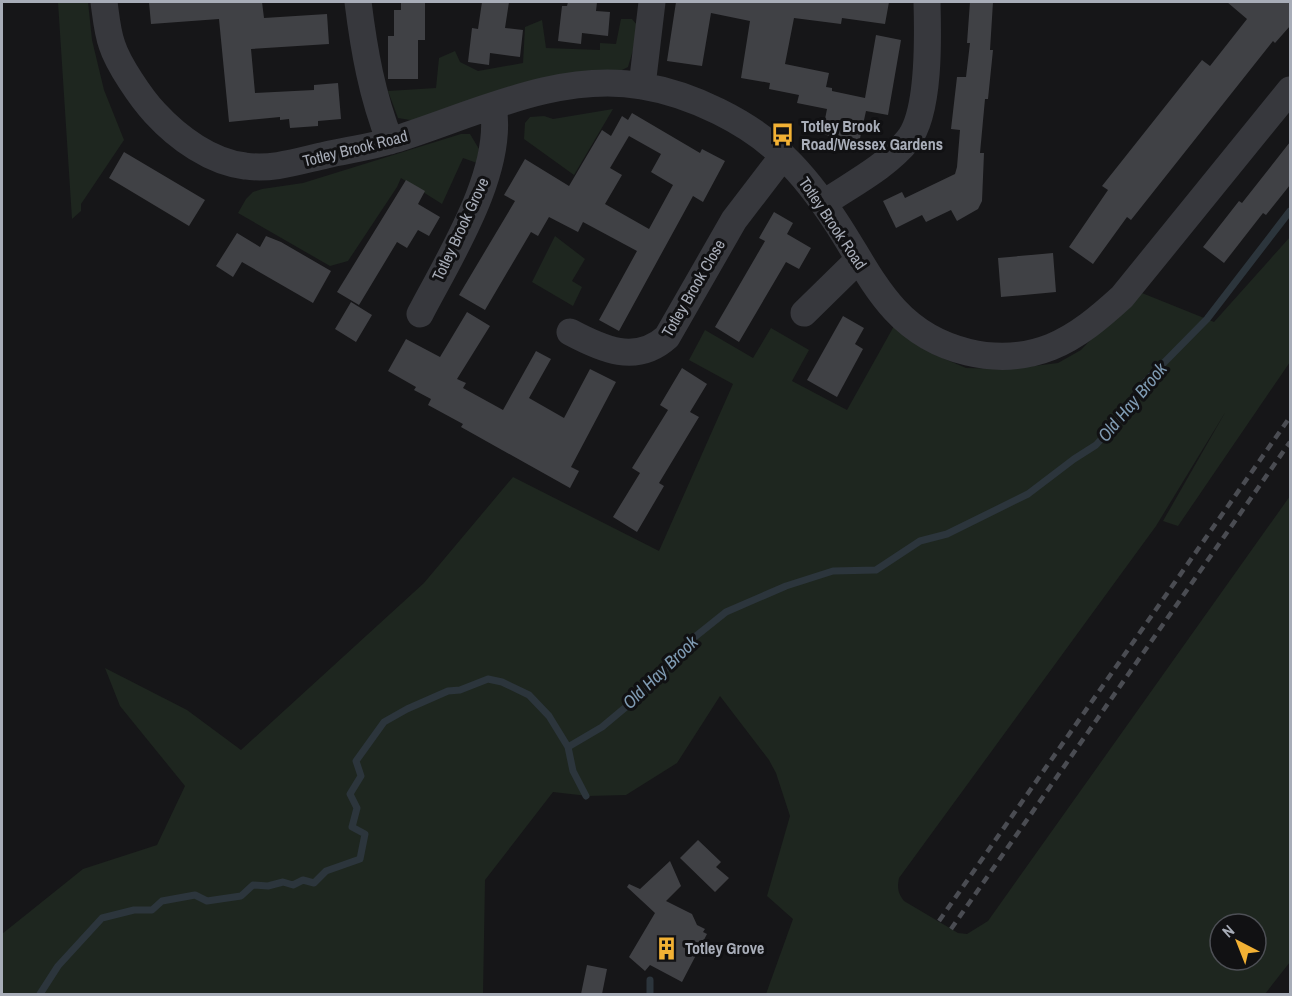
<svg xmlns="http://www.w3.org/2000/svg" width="1292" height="996" font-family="'Archivo Narrow',sans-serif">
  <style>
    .green { fill: #1e261f; fill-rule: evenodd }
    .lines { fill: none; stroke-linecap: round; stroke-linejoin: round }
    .stream { stroke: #2c353c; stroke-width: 7 }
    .building { fill: #404145; fill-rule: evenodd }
    .minor { stroke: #37383d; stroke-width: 27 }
    .rail { stroke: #4a4c52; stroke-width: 4.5; stroke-dasharray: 8 6; stroke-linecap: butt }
    .labels { text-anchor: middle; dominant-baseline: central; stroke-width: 6; stroke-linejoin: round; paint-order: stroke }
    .poi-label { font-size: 16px; font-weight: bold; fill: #a8adb8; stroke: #111113; text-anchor: start }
    .street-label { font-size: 16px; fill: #a8adb8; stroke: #111113 }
    .water-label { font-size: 18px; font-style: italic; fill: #7f9bb3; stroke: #111113 }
  </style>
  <rect width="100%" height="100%" fill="#161618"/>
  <path class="green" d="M 58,2 L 88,2 L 92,40 L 104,90 L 124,140 L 81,204 L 81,211 L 72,219 Z
    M 621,19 L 632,19 L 637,25 L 633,50 L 628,67 L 620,71 L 416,121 L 398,118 L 388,91 L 436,88 L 439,58 L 455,51 L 460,62 L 478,71 L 523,63 L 525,27 L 542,20 L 546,48 L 600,50 L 600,43 L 616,44 Z
    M 613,109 L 574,175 L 524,139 L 525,123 L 530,117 L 544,116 L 553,119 Z
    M 461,134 L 470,134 L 479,149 L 477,163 L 463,158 L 442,204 L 401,178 L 397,187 L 348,261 L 330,266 L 238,213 L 246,199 L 253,192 L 262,189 L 303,183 Z
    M 555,236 L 585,259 L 572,281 L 582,287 L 573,306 L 532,282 Z
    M 1290,237 L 1290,362 L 1178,526 L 1163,521 L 1226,411 L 1156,526 L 899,878 C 897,888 898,893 904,901 L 958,933 L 967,934 L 988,921 L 1290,496 L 1290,962 L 1265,994 L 766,994 L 793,919 L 767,896 L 790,816 L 776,773 L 769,760 L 720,696 L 677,763 L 626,795 L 588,796 L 553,792 L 485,880 L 483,994 L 2,994 L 2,934 L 83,869 L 157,845 L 185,786 L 120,706 L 105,668 L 187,710 L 241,750 L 424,583 L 513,477 L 659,551 L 733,384 L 689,360 L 705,330 L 753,358 L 771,328 L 809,350 L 792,381 L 847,410 L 894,326 L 933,354 L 966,368 L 1009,369 L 1058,363 L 1081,350 L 1137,291 L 1214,322 ZM 1220,924 L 1256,924 L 1256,960 L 1220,960 Z"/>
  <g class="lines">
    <path class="stream" d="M 568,747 L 573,771 L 586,796
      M 40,994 L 58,966 L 102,918 L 134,910 L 152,910 L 162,901 L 195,895 L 207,901 L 241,896 L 253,885 L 268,886 L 283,882 L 293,885 L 303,880 L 314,883 L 326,871 L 360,859 L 365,834 L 352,827 L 357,808 L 350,794 L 361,776 L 356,761 L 384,722 L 407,709 L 448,691 L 460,690 L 488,679 L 502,682 L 529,695 L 549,716 L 568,747 L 602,727 L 651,686 L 691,640 L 726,612 L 786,586 L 833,571 L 876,570 L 920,541 L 947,534 L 1028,494 L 1074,459 L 1096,445 L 1125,413 L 1142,385 L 1207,319 L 1290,211
      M 650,994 L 650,980"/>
  </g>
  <path class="building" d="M 149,2 L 262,2 L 264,18 L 327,14 L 329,44 L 251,49 L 255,93 L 314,90 L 314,85 L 338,83 L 341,119 L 318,121 L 318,126 L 290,128 L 289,119 L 280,120 L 280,117 L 229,122 L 219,19 L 151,24 Z
    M 401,2 L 425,2 L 425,40 L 418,40 L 418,79 L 388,79 L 388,36 L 394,36 L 394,10 L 401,10 Z
    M 482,2 L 509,2 L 505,28 L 523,30 L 520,57 L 490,53 L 489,65 L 468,62 L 472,28 L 478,29 Z
    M 568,2 L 597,2 L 596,11 L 610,12 L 608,36 L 582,33 L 581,44 L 558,41 L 562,6 L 567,6 Z
    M 676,2 L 889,2 L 885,24 L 842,18 L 841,24 L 794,18 L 785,64 L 829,73 L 826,87 L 832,88 L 832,91 L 865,98 L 876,35 L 901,40 L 888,115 L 866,111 L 859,143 L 822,134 L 827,109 L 797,103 L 799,95 L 769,89 L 770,83 L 741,78 L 750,21 L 711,13 L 702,66 L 667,61 Z
    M 970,2 L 993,2 L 990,50 L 993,50 L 988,99 L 985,99 L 980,153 L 984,153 L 982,201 L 978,209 L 957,221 L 951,210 L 926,222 L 922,215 L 896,228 L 883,201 L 902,192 L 905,198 L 955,174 L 957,167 L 960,130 L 951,129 L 957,77 L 966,77 L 970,43 L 967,43 Z
    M 1227,2 L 1290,2 L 1290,26 L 1275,43 L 1273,41 L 1131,220 L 1127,217 L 1093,264 L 1069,247 L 1108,190 L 1102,186 L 1202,60 L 1210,66 L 1247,19 Z
    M 632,113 L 700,153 L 702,149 L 725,161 L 703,202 L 693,196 L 619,331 L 599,320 L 637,251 L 583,222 L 578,232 L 549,217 L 538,236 L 531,232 L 485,310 L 459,295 L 515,201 L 504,195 L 525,159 L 569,186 L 602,130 L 611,136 L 622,116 L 628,120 ZM 629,136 L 661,154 L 651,172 L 673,185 L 649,229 L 605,204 L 622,175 L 610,168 Z
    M 1290,142 L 1290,185 L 1266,215 L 1263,213 L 1224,263 L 1203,247 L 1239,201 L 1242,203 Z
    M 124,152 L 205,200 L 189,226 L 109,178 Z
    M 406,180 L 425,191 L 418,204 L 440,217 L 429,236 L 418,230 L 407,248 L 397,242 L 359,305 L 337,292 Z
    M 774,212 L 793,223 L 787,234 L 811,248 L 799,269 L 786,262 L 739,342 L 715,327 L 765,241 L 759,238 Z
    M 237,233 L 260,247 L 266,236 L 281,242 L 331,271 L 313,303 L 242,262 L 233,277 L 216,266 Z
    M 1053,253 L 1056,292 L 1001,297 L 998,258 Z
    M 351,302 L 372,315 L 356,342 L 335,329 Z
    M 467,312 L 490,326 L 457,379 L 466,383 L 463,388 L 503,410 L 536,351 L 551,359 L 529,398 L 564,418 L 590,369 L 616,382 L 571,467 L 579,471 L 570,488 L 461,427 L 463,424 L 428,405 L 431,399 L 414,390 L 416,387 L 388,371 L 406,339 L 440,357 Z
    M 843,316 L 864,328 L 855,344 L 863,349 L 837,397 L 807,380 Z
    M 682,368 L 707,384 L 690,412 L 699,417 L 659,483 L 664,486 L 637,532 L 613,517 L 640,473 L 632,468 L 668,410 L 660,405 Z
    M 698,840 L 721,862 L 716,867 L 729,878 L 715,892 L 680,858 Z
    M 670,861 L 681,886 L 666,901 L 692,914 L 697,925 L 705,929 L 703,932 L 707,934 L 682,982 L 650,965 L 645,971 L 629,957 L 655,913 L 627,887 L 629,884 L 640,889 Z
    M 587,965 L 607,969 L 602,994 L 581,994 Z"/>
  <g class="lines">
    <path class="minor" d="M 104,2 C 106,16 107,31 112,45 C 118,64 141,98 155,113 C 178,138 211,162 245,166 C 273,170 299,161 326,155 C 348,150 371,147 393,140 C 471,116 558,71 642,86 C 691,94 750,122 785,158 C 805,177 821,199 836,222 C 856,252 871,284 895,310 C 934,352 998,368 1051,347 C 1078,336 1100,317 1122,297 L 1290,90
      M 358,2 C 364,50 372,96 390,141
      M 642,86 L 652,2
      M 824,203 C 852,184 886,167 908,140 C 930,113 928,36 927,2
      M 804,313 L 858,260
      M 420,314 C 449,258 505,171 493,106
      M 570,332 C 602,349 636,365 667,337 L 734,220 L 783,156"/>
    <path class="rail" d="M 939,921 L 1290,417
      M 951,929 L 1290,442"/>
  </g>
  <defs>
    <symbol id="bus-bare" viewBox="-9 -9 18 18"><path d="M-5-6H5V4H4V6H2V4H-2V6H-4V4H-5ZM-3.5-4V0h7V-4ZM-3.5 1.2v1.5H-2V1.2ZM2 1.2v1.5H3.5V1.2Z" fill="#f2b134" stroke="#111113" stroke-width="2.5" paint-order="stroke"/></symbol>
    <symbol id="building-bare" viewBox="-9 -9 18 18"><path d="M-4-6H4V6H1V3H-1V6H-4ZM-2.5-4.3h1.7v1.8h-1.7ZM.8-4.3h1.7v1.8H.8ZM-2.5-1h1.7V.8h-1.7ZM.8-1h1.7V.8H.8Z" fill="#f2b134" stroke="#111113" stroke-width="2.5" paint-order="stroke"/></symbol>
  </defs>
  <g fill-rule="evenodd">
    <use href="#bus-bare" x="766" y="118" width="33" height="33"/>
    <use href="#building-bare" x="650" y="932" width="33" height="33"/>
  </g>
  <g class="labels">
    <g class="poi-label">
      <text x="801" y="126">Totley Brook<tspan x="801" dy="18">Road/Wessex Gardens</tspan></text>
      <text x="685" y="948">Totley Grove</text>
    </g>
    <g class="street-label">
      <text transform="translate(355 148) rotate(-14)">Totley Brook Road</text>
      <text transform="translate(833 223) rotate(56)">Totley Brook Road</text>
      <text transform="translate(460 229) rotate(-65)">Totley Brook Grove</text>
      <text transform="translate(693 288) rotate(-60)">Totley Brook Close</text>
    </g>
    <g class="water-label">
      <text transform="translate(1132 402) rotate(-50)">Old Hay Brook</text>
      <text transform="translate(660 672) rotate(-44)">Old Hay Brook</text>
    </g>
  </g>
  <rect width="1292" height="996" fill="none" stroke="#a8adb8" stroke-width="6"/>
  <g transform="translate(1238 942) rotate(318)"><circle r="28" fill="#111113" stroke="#4d4f55" stroke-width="1.5"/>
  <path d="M0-4.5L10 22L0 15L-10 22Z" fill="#f2b134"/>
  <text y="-9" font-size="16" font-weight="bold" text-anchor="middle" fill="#a8adb8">N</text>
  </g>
</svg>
